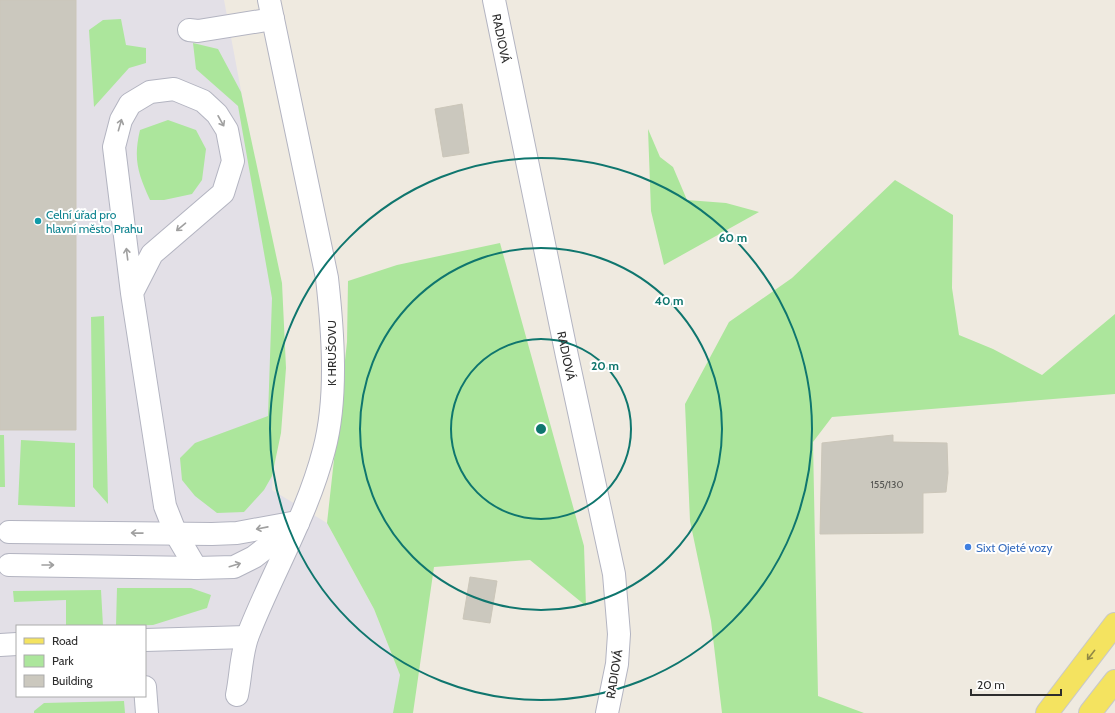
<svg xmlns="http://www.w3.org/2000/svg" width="1115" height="713" font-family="Cabin,sans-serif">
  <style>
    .industrial { fill: #e3e0e7; fill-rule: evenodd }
    .green { fill: #ace69c }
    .building { fill: #cbc8be; stroke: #cbc6b9 }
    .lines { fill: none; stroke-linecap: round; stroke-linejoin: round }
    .minor-casing { stroke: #b3b4c1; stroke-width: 24 }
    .major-casing { stroke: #c8c8c8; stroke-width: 24 }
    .minor { stroke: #fff; stroke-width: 22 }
    .major { stroke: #f4e360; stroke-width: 22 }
    .oneway { stroke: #a0a0a0 }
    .oneway2 { stroke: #908846 }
    .ring { fill: none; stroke: #0f766e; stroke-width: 2 }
    .culture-dot { fill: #0f9aa8; stroke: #fff; stroke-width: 1.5 }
    .shop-dot { fill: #3f7fe0; stroke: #fff; stroke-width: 1.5 }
    .labels { text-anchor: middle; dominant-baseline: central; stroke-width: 4; stroke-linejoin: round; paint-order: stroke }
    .number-label { font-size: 10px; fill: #545451 }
    .street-label { font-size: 12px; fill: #2d2d2d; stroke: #fff }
    .culture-label { font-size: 12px; fill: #0d838f; stroke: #fff; text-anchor: start }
    .shop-label { font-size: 12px; fill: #366cbe; stroke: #fff; text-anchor: start }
    .centre { fill: #0f766e; stroke: #fff; stroke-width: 2 }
    .ring-label { font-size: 12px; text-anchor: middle; font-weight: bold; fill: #0f766e; stroke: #fff; stroke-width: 4; stroke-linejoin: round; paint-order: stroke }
  </style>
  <rect width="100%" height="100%" fill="#efeae0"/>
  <path class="industrial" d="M 0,0 L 224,0 L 278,287 L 272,490 L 327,523 L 374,609 L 400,675 L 398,713 L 0,713 ZM 17,626 L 145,626 L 145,696 L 17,696 Z"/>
  <path class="green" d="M 121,19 L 126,45 L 146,48 L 146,63 L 129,68 L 94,107 L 89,30 L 103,20 Z
    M 193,43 L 218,49 L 241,92 L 282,283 L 286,368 L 281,433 L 272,476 L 264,490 L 244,512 L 217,513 L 195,496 L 182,480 L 180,458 L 195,443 L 268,416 L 272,298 L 238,106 L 196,69 Z
    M 168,120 L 196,130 L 206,149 L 202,180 L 192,194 L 164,200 L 150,200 C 138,174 133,159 140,130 Z
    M 648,129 L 660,157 L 673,167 L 687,200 L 726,203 L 759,212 L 664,265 L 651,211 Z
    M 895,180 L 953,215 L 952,288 L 959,335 L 993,349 L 1042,375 L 1115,314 L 1115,394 L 832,417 L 813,442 L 818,696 L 864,713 L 722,713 L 711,621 L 690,521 L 685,404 L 729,322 L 792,278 Z
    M 500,243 L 584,546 L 586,606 L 530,560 L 434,567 L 413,713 L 393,713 L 400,675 L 374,609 L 327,523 L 347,342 L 348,281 L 397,265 Z
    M 104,316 L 108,504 L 93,487 L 91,317 Z
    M 0,435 L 4,435 L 5,487 L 0,487 Z
    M 21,440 L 75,443 L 75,507 L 18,505 Z
    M 117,588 L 191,588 L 211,595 L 207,608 L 153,625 L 116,626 Z
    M 101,590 L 103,626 L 66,626 L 66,600 L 14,602 L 13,591 Z
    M 124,701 L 125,713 L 34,713 L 34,711 L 44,703 Z"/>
  <path class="building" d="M 0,0 L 76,0 L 76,430 L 0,430 Z
    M 462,104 L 469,153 L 443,157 L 435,109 Z
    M 893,435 L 893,442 L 947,443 L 948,473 L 946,492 L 923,493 L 923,533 L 820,534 L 822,443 Z
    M 470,577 L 497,581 L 490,623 L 463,619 Z"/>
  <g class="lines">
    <defs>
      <g id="minor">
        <path id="s1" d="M 494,0 L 567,356 L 614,574 L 619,634 L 617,664 L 607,713"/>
        <path d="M 189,30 L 198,31 L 273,19"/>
        <path d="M 132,293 L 152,254 L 223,193 L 233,161 L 227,130 L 217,114 L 203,101 L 174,89 L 150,92 L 130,104 L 121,120 L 114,147 L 132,293 L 165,506 L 176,534 L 196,568"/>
        <path d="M 9,532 L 212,534 L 237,533 L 297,522"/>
        <path d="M 9,565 L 196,568 L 234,567 L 254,557 L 298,523"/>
        <path d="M 145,640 L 247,637"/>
        <path d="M 0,645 L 17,644"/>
        <path d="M 145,687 L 147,713"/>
        <path d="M 237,695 C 241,676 241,653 248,635 C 272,573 307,516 324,450 C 338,398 333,332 327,278 L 269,0"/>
      </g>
      <path id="major" d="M 1047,713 L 1115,624
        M 1090,713 L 1115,681"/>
    </defs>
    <use href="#minor" class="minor-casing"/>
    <use href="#major" class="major-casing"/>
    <use href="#minor" class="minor"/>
    <use href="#major" class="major"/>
  </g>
  <defs><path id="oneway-shaft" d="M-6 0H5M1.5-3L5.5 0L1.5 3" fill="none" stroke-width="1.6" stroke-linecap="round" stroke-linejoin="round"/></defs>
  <g class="oneway">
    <use href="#oneway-shaft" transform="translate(221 121) rotate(61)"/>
    <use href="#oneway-shaft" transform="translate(120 125) rotate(-74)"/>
    <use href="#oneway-shaft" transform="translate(181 227) rotate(140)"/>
    <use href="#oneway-shaft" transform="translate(127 254) rotate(-97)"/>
    <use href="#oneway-shaft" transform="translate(262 528) rotate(169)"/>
    <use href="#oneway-shaft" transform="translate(137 533) rotate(-179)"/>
    <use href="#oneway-shaft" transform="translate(48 565)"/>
    <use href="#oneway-shaft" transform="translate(235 565) rotate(-17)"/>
  </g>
  <use class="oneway2" href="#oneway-shaft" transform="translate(1091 655) rotate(128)"/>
  <g class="ring">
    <circle cx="541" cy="429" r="90"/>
    <circle cx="541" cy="429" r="181"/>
    <circle cx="541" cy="429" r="271"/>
  </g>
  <circle class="culture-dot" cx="38" cy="221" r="4"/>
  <circle class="shop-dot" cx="968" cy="547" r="4"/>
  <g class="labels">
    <g class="number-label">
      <text x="887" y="484">155/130</text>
    </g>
    <g class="street-label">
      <text stroke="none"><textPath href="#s1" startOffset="39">RADIOVÁ</textPath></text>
      <text transform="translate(331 353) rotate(-90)">K HRUŠOVU</text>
      <text stroke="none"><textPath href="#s1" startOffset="363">RADIOVÁ</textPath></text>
      <text transform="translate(614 674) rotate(-81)">RADIOVÁ</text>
    </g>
    <g class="culture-label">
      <text x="46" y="214">Celní úřad pro<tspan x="46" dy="14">hlavní město Prahu</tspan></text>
    </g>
    <g class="shop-label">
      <text x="976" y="547">Sixt Ojeté vozy</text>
    </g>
  </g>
  <circle cx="541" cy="429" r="6" class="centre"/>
  <g class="ring-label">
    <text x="733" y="242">60 m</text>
    <text x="669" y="305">40 m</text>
    <text x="605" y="370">20 m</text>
  </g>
  <rect x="16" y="625" width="130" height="72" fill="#ffffff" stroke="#ababab"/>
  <rect x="24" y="638" width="20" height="6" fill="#f4e360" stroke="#ababab"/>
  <text x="52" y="645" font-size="12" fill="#2d2d2d">Road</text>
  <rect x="24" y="655" width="20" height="12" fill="#ace69c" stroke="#ababab"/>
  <text x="52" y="665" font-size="12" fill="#2d2d2d">Park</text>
  <rect x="24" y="675" width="20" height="12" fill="#cbc8be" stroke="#ababab"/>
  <text x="52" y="685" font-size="12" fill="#2d2d2d">Building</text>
  <path d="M971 689v6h90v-6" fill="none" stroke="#2d2d2d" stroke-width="2"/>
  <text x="977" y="689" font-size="12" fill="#2d2d2d" stroke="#ffffff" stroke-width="3" paint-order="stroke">20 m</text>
</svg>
